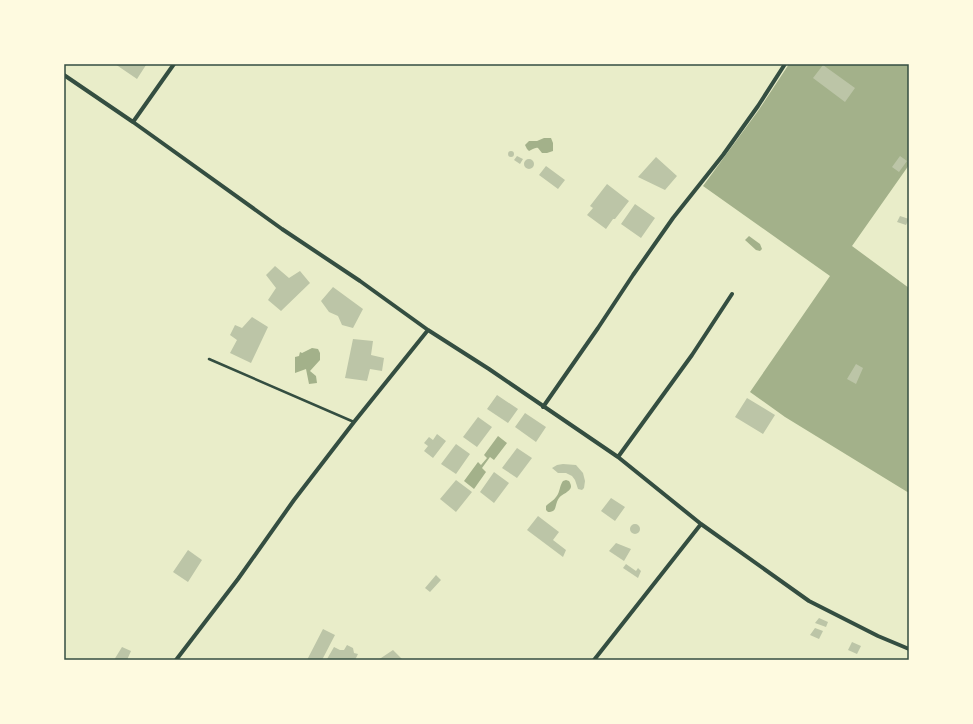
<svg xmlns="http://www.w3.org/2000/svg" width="973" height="724" font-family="'Playfair Display',serif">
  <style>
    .water { fill: #a3b18a }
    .building { fill: #bcc5a7 }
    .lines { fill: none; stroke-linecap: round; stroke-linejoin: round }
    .service { stroke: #344e41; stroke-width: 2.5 }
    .minor { stroke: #344e41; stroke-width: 4 }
    .neatline { fill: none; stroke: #344e41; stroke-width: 1.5 }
  </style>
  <rect width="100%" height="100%" fill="#e9edc9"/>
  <path class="water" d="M 789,64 L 909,64 L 909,165 L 852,246 L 909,288 L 909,493 L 785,417 L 750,392 L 830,276 L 703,186 L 758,111 Z
    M 544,138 L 551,138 L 553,143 L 553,151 L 547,153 L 542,153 L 538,148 C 535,147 532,150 529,151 L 527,149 L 525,145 L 529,141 L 537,141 Z
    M 749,236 L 760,244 L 762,249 L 760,251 L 756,250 L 745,240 Z
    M 312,348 L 318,349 L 320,353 L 320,360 L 310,371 L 316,376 L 317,383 L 309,384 L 306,369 L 295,373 L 295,357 L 299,356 L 300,352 L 302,353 Z
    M 498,436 L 507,443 L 494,460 L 490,457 L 482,468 L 486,472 L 474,489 L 464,481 L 478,462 L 481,465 L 487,458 L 484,455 Z
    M 566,480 L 569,481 C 570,483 571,484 571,487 C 570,492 562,494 559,498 C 554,505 558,512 548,512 L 546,510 L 546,506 C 550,502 555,500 558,494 C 560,490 560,485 563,481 Z"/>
  <path class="building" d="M 115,64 L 144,64 L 146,65 L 137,79 Z
    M 823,65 L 855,88 L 845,102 L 813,78 Z
    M508 154a3 3 0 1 1 6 0a3 3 0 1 1-6 0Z
    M 517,156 L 523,159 L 520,164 L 514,160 Z
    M 900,156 L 907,161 L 899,172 L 892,167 Z
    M 656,157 L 677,176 L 665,190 L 638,177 Z
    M524 164a5 5 0 1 1 10 0a5 5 0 1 1-10 0Z
    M 546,166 L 565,180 L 558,189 L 539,175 Z
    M 607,184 L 629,201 L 615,219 L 613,219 L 606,229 L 587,215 L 593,208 L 590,206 Z
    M 635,204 L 655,218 L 641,238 L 621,224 Z
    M 900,216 L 909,219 L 906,225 L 897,222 Z
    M 275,266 L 289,278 L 300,271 L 310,283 L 281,311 L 268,300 L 276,288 L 266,275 Z
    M 333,287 L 363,309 L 353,328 L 342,325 L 338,316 L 329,312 L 321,301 Z
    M 252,317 L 268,327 L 251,363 L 230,353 L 237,340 L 230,335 L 235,325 L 242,328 Z
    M 353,339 L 373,341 L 371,355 L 384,358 L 382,371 L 370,369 L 367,381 L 345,378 Z
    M 856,364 L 863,368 L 856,384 L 847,379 Z
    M 497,395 L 518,409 L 508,423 L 487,409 Z
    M 747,398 L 775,415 L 763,434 L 735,417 Z
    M 525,413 L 546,427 L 536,442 L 515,427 Z
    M 478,417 L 492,427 L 477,447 L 463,437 Z
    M 437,434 L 446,441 L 433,458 L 424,451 L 428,446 L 424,443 L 429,437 L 433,440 Z
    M 456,444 L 470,454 L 456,474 L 441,464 Z
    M 517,448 L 532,458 L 517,478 L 502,468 Z
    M 563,464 L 576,465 L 583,473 L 585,481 L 584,488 L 582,490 L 578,489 L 575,480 L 572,476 L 566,473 L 558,473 L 552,468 L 557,465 Z
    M 494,472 L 509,483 L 494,503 L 480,492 Z
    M 456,480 L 472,492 L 456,512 L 440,499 Z
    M 611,498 L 625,507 L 615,521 L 601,511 Z
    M 538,516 L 559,532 L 553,540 L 566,550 L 563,557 L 527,530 Z
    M630 529a5 5 0 1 1 10 0a5 5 0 1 1-10 0Z
    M 616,543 L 631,549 L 624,561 L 609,551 Z
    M 188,550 L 202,560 L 188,582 L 173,572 Z
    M 626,564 L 636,571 L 638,568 L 641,571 L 638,578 L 623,568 Z
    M 436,575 L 441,580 L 430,592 L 425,588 Z
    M 819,618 L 828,622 L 826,627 L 815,623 Z
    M 815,628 L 823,631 L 819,639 L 810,635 Z
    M 323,629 L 335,635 L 322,660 L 307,660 Z
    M 852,642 L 861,646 L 857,654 L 848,650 Z
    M 347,645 L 353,648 L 354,653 L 358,654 L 355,660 L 331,660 L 327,659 L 334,647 L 340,650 L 344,650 Z
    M 122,647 L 131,651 L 127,660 L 114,660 Z
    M 393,650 L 403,660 L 378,660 Z"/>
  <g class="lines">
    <path class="service" d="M 209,359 L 354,422"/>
    <path class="minor" d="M 64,75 L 133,122 L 282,229 L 360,281 L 428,330 L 489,369 L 618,457 L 701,524 L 809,601 L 878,636 L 909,649
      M 133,122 L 174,64
      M 543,407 L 598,328 L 633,275 L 673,218 L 723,155 L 758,106 L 785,64
      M 618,457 L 692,355 L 732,294
      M 176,660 L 238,579 L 294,500 L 354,422 L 428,330
      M 594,660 L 701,524"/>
  </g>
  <rect width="973" height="724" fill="none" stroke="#fefae0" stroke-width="130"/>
  <rect x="65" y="65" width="843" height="594" class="neatline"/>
</svg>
